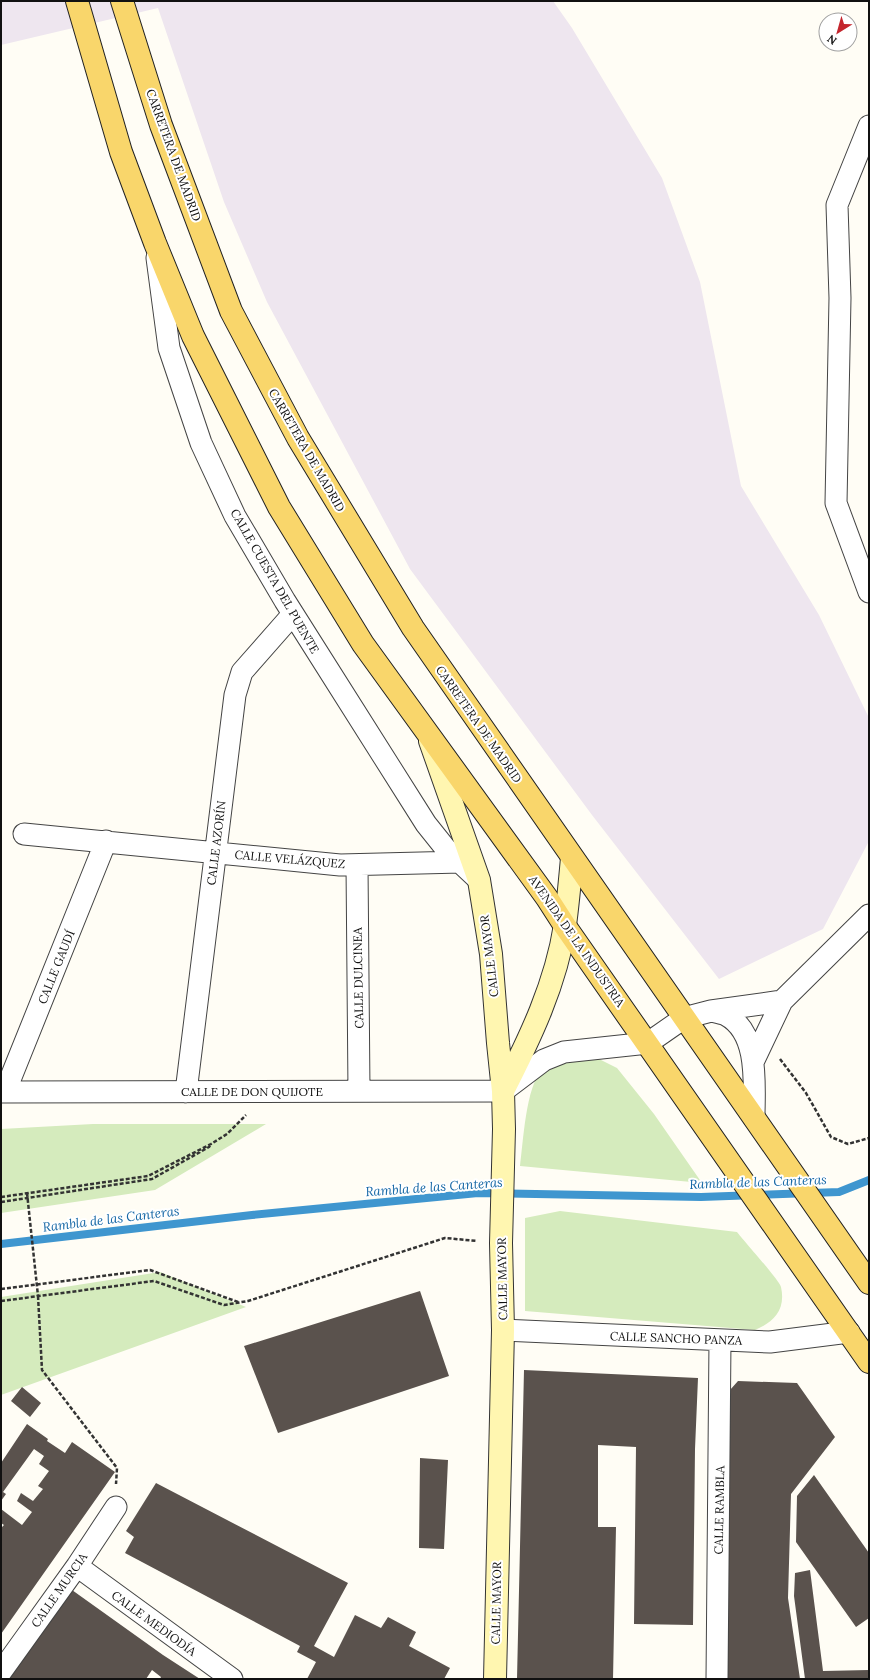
<svg xmlns="http://www.w3.org/2000/svg" width="870" height="1680" font-family="Lora,serif">
  <style>
    .industrial { fill: #eee6ef }
    .green { fill: #d5ebbd }
    .lines { fill: none; stroke-linecap: round; stroke-linejoin: round }
    .stream { stroke: #3f96cf; stroke-width: 8 }
    .building { fill: #5a524d }
    .minor-casing { stroke: #444; stroke-width: 23 }
    .secondary-casing { stroke: #333; stroke-width: 24 }
    .primary-casing { stroke: #222; stroke-width: 24 }
    .path { stroke: #333; stroke-width: 2.5; stroke-dasharray: 4 2; stroke-linecap: butt }
    .minor { stroke: #fff; stroke-width: 21 }
    .secondary { stroke: #fff6b0; stroke-width: 22 }
    .primary { stroke: #f9d66b; stroke-width: 22 }
    .path-bridge { stroke: #333; stroke-width: 2.5; stroke-dasharray: 4 2; stroke-linecap: butt }
    .labels { text-anchor: middle; dominant-baseline: central; stroke-width: 4; stroke-linejoin: round; paint-order: stroke }
    .street-label { font-size: 12px; fill: #111; stroke: #fff }
    .water-label { font-size: 13px; font-style: italic; fill: #1768a6; stroke: #fff }
  </style>
  <rect width="100%" height="100%" fill="#fffdf5"/>
  <path class="industrial" d="M 1,1 L 553,1 L 572,28 L 662,178 L 700,282 L 741,486 L 819,615 L 869,718 L 869,841 L 823,929 L 719,979 L 592,815 L 410,569 L 267,302 L 224,202 L 158,8 L 1,45 Z"/>
  <path class="green" d="M 591,1055 L 617,1068 L 654,1114 L 702,1183 L 520,1166 C 523,1145 526,1084 542,1071 C 555,1060 574,1058 591,1055 Z
    M 93,1124 L 266,1124 L 155,1190 L 1,1213 L 1,1129 Z
    M 560,1211 L 737,1232 C 743,1240 780,1281 781,1287 C 786,1310 774,1322 755,1330 L 525,1311 L 525,1218 Z
    M 160,1272 L 246,1307 L 1,1395 L 1,1297 Z"/>
  <g class="lines">
    <path class="stream" d="M 1,1244 L 252,1215 L 478,1193 L 701,1197 L 839,1192 L 869,1180"/>
  </g>
  <path class="building" d="M 420,1291 L 449,1376 L 278,1433 L 244,1346 Z
    M 524,1370 L 698,1378 L 695,1449 L 693,1625 L 634,1624 L 636,1447 L 598,1445 L 598,1527 L 616,1527 L 613,1679 L 517,1679 Z
    M 738,1381 L 797,1383 L 835,1437 L 791,1494 L 788,1598 L 800,1679 L 723,1679 L 730,1390 Z
    M 22,1387 L 41,1403 L 30,1417 L 11,1401 Z
    M 27,1424 L 48,1439 L 47,1441 L 65,1453 L 72,1442 L 115,1472 L 1,1634 L 1,1528 L 4,1525 L 1,1523 L 1,1509 L 22,1525 L 32,1512 L 17,1501 L 21,1493 L 33,1501 L 43,1489 L 38,1486 L 49,1471 L 39,1464 L 44,1456 L 34,1449 L 3,1492 L 6,1494 L 1,1501 L 1,1463 Z
    M 420,1458 L 448,1460 L 444,1549 L 419,1548 Z
    M 814,1475 L 869,1553 L 869,1618 L 856,1627 L 796,1542 L 797,1496 Z
    M 156,1483 L 348,1583 L 314,1646 L 334,1657 L 355,1615 L 381,1628 L 388,1617 L 416,1632 L 409,1646 L 450,1668 L 444,1679 L 307,1679 L 316,1662 L 297,1652 L 300,1646 L 125,1553 L 134,1537 L 126,1531 Z
    M 810,1570 L 823,1671 L 869,1670 L 869,1679 L 805,1679 L 794,1596 L 795,1573 Z
    M 72,1590 L 163,1655 L 200,1679 L 160,1679 L 161,1677 L 152,1670 L 146,1679 L 9,1679 Z"/>
  <g class="lines">
    <defs>
      <path id="minor" d="M 869,126 L 837,205 L 840,298 L 836,503 L 869,592
        M 157,258 L 169,348 L 201,443 L 235,516 L 285,601 L 426,824 L 446,849 L 479,880
        M 24,834 L 340,865 L 461,862
        M 357,865 L 359,1091
        M 711,1011 C 715,1012 721,1013 726,1015 C 760,1033 754,1086 754,1118
        M 754,1060 L 782,1001 L 869,915
        M 1,1092 L 503,1091 L 544,1060 L 564,1052 L 648,1043 L 684,1018 L 711,1011 L 782,1001
        M 5,1092 L 106,841
        M 186,1092 L 235,695 L 242,672 L 293,614
        M 503,1330 L 770,1342 L 849,1332
        M 77,1566 L 232,1679
        M 1,1672 L 77,1566 L 116,1507
        M 717,1679 L 720,1340"/>
      <path id="secondary" d="M 430,741 L 479,880 L 491,954 L 498,1043 L 503,1091 L 504,1129 L 501,1243 L 503,1330 L 495,1679
        M 503,1091 C 530,1038 556,984 565,925 C 568,903 570,880 572,858"/>
      <path id="primary" d="M 77,1 L 121,152 L 155,243 L 193,336 L 279,507 L 363,644 L 547,898 L 565,926 L 869,1362
        M 122,1 L 161,125 L 231,311 L 298,438 L 413,628 L 869,1283"/>
    </defs>
    <use href="#minor" class="minor-casing"/>
    <use href="#secondary" class="secondary-casing"/>
    <use href="#primary" class="primary-casing"/>
    <path class="path" d="M 780,1059 L 806,1093 L 831,1137 L 848,1144 L 869,1138
      M 1,1197 L 148,1176 L 211,1144 L 227,1134 L 246,1115
      M 1,1202 L 152,1179 L 209,1147 L 211,1144
      M 1,1289 L 150,1270 L 238,1302
      M 38,1296 L 42,1370 L 117,1468 L 116,1484
      M 1,1301 L 154,1281 L 224,1305 L 248,1301 L 445,1238 L 477,1241"/>
    <use href="#minor" class="minor"/>
    <use href="#secondary" class="secondary"/>
    <use href="#primary" class="primary"/>
    <path class="path-bridge" d="M 27,1193 L 38,1296"/>
  </g>
  <g class="labels">
    <g class="street-label">
      <text transform="translate(174 155) rotate(70)">CARRETERA DE MADRID</text>
      <text transform="translate(307 450) rotate(60)">CARRETERA DE MADRID</text>
      <text transform="translate(275 581) rotate(60)">CALLE CUESTA DEL PUENTE</text>
      <text transform="translate(479 724) rotate(55)">CARRETERA DE MADRID</text>
      <text transform="translate(216 843) rotate(-83)">CALLE AZORÍN</text>
      <text transform="translate(290 859) rotate(5)">CALLE VELÁZQUEZ</text>
      <text transform="translate(577 941) rotate(55)">AVENIDA DE LA INDUSTRIA</text>
      <text transform="translate(489 956) rotate(-97)">CALLE MAYOR</text>
      <text transform="translate(56 967) rotate(-68)">CALLE GAUDÍ</text>
      <text transform="translate(358 978) rotate(-91)">CALLE DULCINEA</text>
      <text x="252" y="1091">CALLE DE DON QUIJOTE</text>
      <text transform="translate(502 1279) rotate(-91)">CALLE MAYOR</text>
      <text transform="translate(676 1338) rotate(2)">CALLE SANCHO PANZA</text>
      <text transform="translate(719 1510) rotate(-89)">CALLE RAMBLA</text>
      <text transform="translate(59 1590) rotate(-55)">CALLE MURCIA</text>
      <text transform="translate(496 1603) rotate(-89)">CALLE MAYOR</text>
      <text transform="translate(154 1623) rotate(36)">CALLE MEDIODÍA</text>
    </g>
    <g class="water-label">
      <text transform="translate(758 1182) rotate(-2)">Rambla de las Canteras</text>
      <text transform="translate(434 1187) rotate(-4)">Rambla de las Canteras</text>
      <text transform="translate(111 1219) rotate(-7)">Rambla de las Canteras</text>
    </g>
  </g>
  <rect width="870" height="1680" fill="none" stroke="#111111" stroke-width="4"/>
  <g transform="translate(838 32) rotate(217)"><circle r="19" fill="#ffffff" stroke="#a0a0a0"/>
  <path d="M0-3L7 15L0 10L-7 15Z" fill="#c4262e"/>
  <text y="-6" font-size="11" font-weight="bold" text-anchor="middle" fill="#111111">N</text>
  </g>
</svg>
